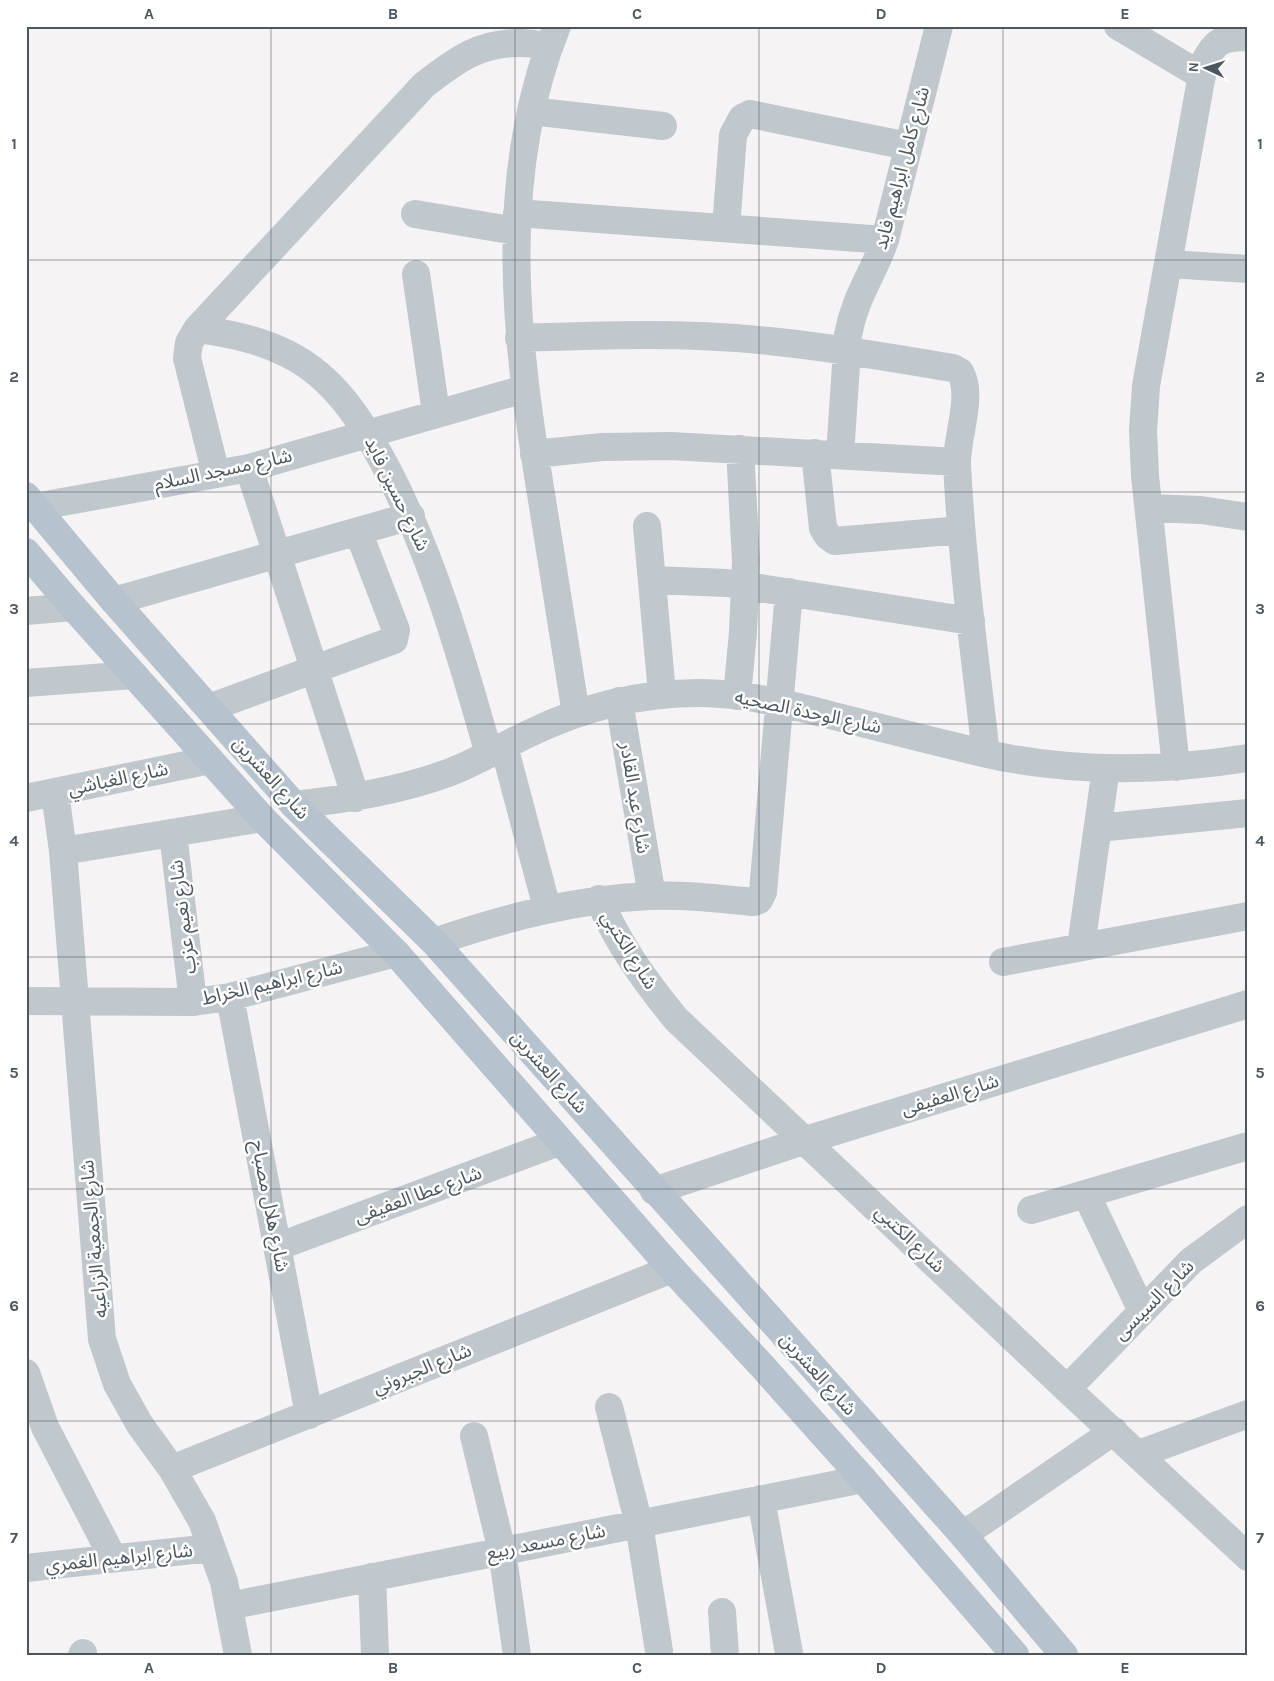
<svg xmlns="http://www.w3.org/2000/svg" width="1274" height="1681" font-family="Karla,'Noto Sans Arabic',sans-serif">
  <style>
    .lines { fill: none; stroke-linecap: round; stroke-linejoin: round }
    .minor { stroke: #c0c7cd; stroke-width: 28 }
    .major { stroke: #b6c2ce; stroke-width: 28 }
    .grid { fill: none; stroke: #4c565e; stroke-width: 1; stroke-opacity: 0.55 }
    .labels { text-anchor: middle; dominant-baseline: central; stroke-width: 5; stroke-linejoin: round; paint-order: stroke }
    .street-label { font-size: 19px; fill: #4c565e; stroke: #fff }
    .neatline { fill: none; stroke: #4c565e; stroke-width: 2 }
    .grid-label { font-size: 16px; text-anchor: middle; font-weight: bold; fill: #4c565e }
  </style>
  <rect width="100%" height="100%" fill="#f5f3f3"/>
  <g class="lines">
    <path class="minor" d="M 557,26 C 495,180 516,342 542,500 C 553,571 565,642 576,714
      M 1118,26 L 1202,76
      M 531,111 L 663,126
      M 517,213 L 885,240
      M 415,214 L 516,231
      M 726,228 L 733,135 L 742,118 L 750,114 L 908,146
      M 1169,264 L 1248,269
      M 416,274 L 436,413
      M 197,329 C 233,334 266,341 297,359 C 341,385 366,429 389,473 C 435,562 461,657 489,754
      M 519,338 C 602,335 686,332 769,341 C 831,347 892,358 953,368 L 960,372 C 974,395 956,438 957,465 C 962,562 975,658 986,754
      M 815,453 L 823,528 L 828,536 L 835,541 L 961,530
      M 534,454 L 602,447 L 671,446 L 957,462
      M 840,455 L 848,335 C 855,296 873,275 885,240 L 939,26
      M 249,468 L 356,798
      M 216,474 L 187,358 L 189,343 L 197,329 L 424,85 C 456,60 480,42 522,43 C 533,44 539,43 547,50
      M 35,507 L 249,468 L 524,389
      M 1149,508 L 1201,510 L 1248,517
      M 647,526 L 662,694
      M 652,580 L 727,583 L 971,621
      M 114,601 L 411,516
      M 26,611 L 73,607
      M 26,683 L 134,675
      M 737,696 L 743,632 L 746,561 L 740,449
      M 619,701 L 652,896
      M 209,708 L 394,640 L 396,630 L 358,531
      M 504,746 L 547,908
      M 1176,767 L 1145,476 L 1143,431 L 1146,386 L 1204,63 C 1215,40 1223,37 1248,37
      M 55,793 L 63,851 L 102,1339 L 117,1384 L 140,1425 L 172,1469 L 202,1521 L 224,1582 L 238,1655
      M 26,798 L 210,760
      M 294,805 C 347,799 398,791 448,773 C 475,763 501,747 528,734 C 581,708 640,693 699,693 C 743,693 787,704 830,715 C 881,728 932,741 983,753 C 1070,773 1160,772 1248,758
      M 1098,828 L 1248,813
      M 173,833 L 193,1002
      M 63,851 L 262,818
      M 599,899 C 618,944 645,981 676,1019 L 1067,1389 L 1248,1557
      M 434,942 C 505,918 575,899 650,896 C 685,894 719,899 754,902 L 759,900 L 763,892 L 789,592
      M 1081,947 L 1106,768
      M 1003,962 L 1248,916
      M 230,997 L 309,1415
      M 26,1001 L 193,1002 L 230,997 L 396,953
      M 654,1191 L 806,1140 L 1248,1004
      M 1086,1194 L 1142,1311
      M 1031,1210 L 1248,1146
      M 277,1247 L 559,1142
      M 26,1373 L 45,1427 L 113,1558
      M 1067,1389 L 1191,1261 L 1248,1219
      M 609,1407 L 639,1524 L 659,1651
      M 474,1436 L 502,1551 L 517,1655
      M 1139,1454 L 1248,1414
      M 172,1469 L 672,1269
      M 761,1499 L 789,1653
      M 963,1535 L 1114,1431
      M 26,1568 L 211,1548
      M 372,1577 L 375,1655
      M 229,1606 L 863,1479
      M 722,1612 L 725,1655
      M 82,1655 L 83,1653"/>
    <path class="major" d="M 26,496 L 114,601 L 294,805 L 434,942 L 963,1535 L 1064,1655
      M 26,552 L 73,607 L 262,818 L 396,953 L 672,1269 L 763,1367 L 863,1479 L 1015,1655"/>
  </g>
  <path class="grid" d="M 271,26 L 271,1655M 515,26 L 515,1655M 759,26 L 759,1655M 1003,26 L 1003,1655M 26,260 L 1248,260M 26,492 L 1248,492M 26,724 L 1248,724M 26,957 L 1248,957M 26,1189 L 1248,1189M 26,1421 L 1248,1421"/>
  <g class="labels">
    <g class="street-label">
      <text transform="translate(902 168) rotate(-75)">شارع كامل ابراهيم فايد</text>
      <text transform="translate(223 470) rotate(-12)">شارع مسجد السلام</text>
      <text transform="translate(397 494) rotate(64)">شارع حسين فايد</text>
      <text transform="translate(808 712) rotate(12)">شارع الوحدة الصحيه</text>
      <text transform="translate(271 778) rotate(48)">شارع العشرين</text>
      <text transform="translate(118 779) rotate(-12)">شارع الغباشي</text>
      <text transform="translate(635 798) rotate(81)">شارع عبد القادر</text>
      <text transform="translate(183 917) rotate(-97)">شارع نعيم عزب</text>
      <text transform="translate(629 950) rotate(58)">شارع الكتبي</text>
      <text transform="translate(272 983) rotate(-13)">شارع ابراهيم الخراط</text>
      <text transform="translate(549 1072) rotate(48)">شارع العشرين</text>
      <text transform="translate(950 1095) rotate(-17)">شارع العفيفى</text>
      <text transform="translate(418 1195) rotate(-20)">شارع عطا العفيفى</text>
      <text transform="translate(270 1206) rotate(79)">شارع هلال مصباح</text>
      <text transform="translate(94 1239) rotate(-95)">شارع الجمعية الزراعيه</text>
      <text transform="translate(910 1239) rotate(44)">شارع الكتبي</text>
      <text transform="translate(1154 1300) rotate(-45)">شارع السيسى</text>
      <text transform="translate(422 1369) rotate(-22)">شارع الجبروني</text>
      <text transform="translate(818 1374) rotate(48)">شارع العشرين</text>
      <text transform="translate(546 1542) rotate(-11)">شارع مسعد ربيع</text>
      <text transform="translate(119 1558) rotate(-6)">شارع ابراهيم الغمري</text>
    </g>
  </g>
  <rect width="1274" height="1681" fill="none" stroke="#ffffff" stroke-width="55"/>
  <g transform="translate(1206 68) rotate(274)" stroke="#ffffff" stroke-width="4" paint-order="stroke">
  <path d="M0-4L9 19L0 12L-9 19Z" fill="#4c565e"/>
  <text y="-8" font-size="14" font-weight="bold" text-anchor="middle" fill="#4c565e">N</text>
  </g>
  <rect x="28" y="28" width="1218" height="1626" class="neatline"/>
  <g class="grid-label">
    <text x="149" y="19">A</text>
    <text x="393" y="19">B</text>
    <text x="637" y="19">C</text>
    <text x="881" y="19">D</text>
    <text x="1125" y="19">E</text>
    <text x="14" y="149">1</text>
    <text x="1260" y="149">1</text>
    <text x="14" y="382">2</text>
    <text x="1260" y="382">2</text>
    <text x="14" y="614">3</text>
    <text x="1260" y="614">3</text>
    <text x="14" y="846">4</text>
    <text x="1260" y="846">4</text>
    <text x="14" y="1078">5</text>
    <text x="1260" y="1078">5</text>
    <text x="14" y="1311">6</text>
    <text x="1260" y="1311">6</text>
    <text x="14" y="1543">7</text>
    <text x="1260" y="1543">7</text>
    <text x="149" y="1673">A</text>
    <text x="393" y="1673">B</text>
    <text x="637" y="1673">C</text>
    <text x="881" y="1673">D</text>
    <text x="1125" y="1673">E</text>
  </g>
</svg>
